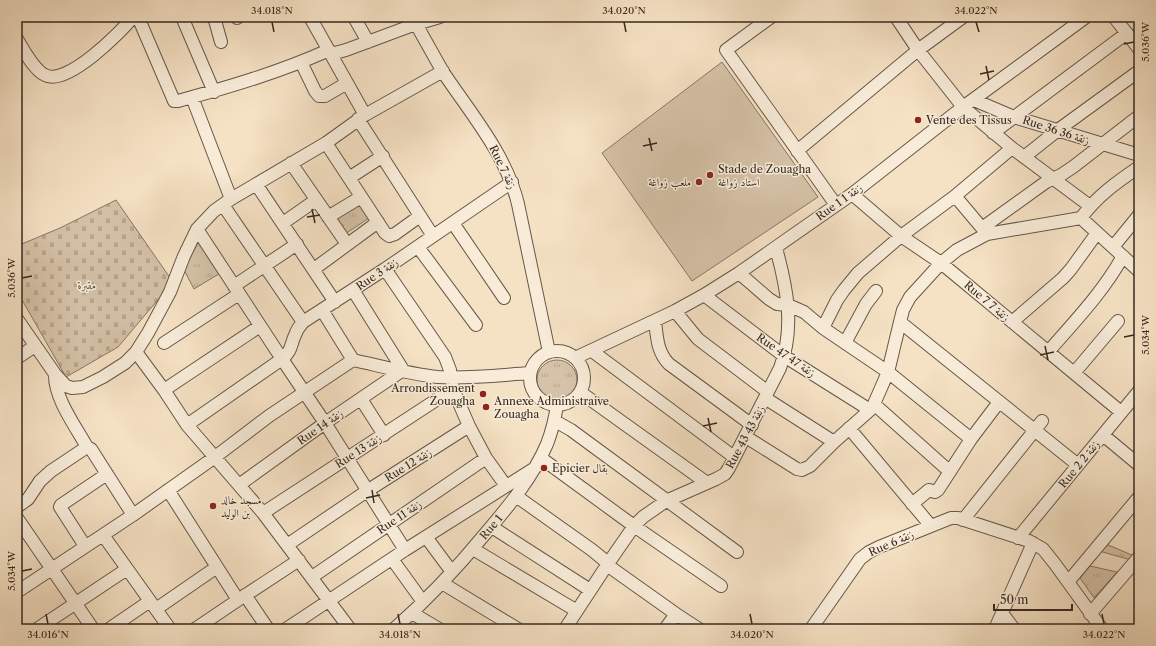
<svg xmlns="http://www.w3.org/2000/svg" width="1156" height="646" font-family="'Libre Caslon Text',Amiri,serif">
  <style>
    .grass { fill: #d5c2a8; stroke: #867664 }
    .cemetery { fill: url(#cemetery-stones); stroke: #867664 }
    .park { fill: url(#park-tufts); stroke: #867664 }
    .lines { fill: none; stroke-linecap: round; stroke-linejoin: round }
    .minor-casing { stroke: #665749; stroke-width: 14 }
    .minor { stroke: #f8ecd9; stroke-width: 12 }
    .ticks { fill: none; stroke: #362920; stroke-width: 1.5 }
    .poi-dot { fill: #8f2418; stroke: #f8ecd9; stroke-width: 1.5 }
    .labels { text-anchor: middle; dominant-baseline: central; stroke-width: 3; stroke-linejoin: round; paint-order: stroke }
    .poi-label { font-size: 11px; fill: #362920; stroke: #f8ecd9; text-anchor: start }
    .street-label { font-size: 11px; fill: #362920; stroke: #f8ecd9 }
    .park-label { font-size: 11px; font-style: italic; fill: #5e4f42; stroke: #f8ecd9 }
    .neatline { fill: none; stroke: #362920; stroke-width: 1.5 }
    .ticks-label { font-size: 10px; text-anchor: middle; fill: #362920 }
  </style>
  <defs>
    <pattern id="cemetery-stones" width="16" height="16" patternUnits="userSpaceOnUse"><rect width="16" height="16" fill="#d5c2a8"/><path d="M2 7V4a2 2 0 0 1 4 0v3zM10 15v-3a2 2 0 0 1 4 0v3z" fill="#b7a790"/></pattern>
    <pattern id="park-tufts" width="24" height="20" patternUnits="userSpaceOnUse"><rect width="24" height="20" fill="#d5c2a8"/><path d="M3 7l-1-3M5 7V3M7 7l1-3M15 17l-1-3M17 17v-4M19 17l1-3" fill="none" stroke="#b7a790"/></pattern>
  </defs>
  <rect width="100%" height="100%" fill="#f5e1c4"/>
  <filter id="stains"><feTurbulence type="fractalNoise" baseFrequency=".005" numOctaves="4"/><feColorMatrix values="0 0 0 0 .2 0 0 0 0 .09 0 0 0 0 .02 0 0 0 .5 -.17"/></filter>
  <radialGradient id="worn" r=".72"><stop offset=".6" stop-color="#630" stop-opacity="0"/><stop offset="1" stop-color="#630" stop-opacity=".3"/></radialGradient>
  <path class="grass" d="M 722,62 L 818,197 L 692,281 L 602,153 Z"/>
  <path class="cemetery" d="M 116,200 L 173,282 L 118,347 L 66,377 L 17,291 L 17,246 L 60,228 Z"/>
  <path class="park" d="M 357,194 L 372,216 L 345,234 L 330,212 Z
    M 200,238 L 222,272 L 194,289 L 184,270 Z
    M537 380a20 20 0 1 1 40 0a20 20 0 1 1-40 0Z
    M 1106,544 L 1134,556 L 1131,560 L 1099,551 Z
    M 1090,566 L 1117,572 L 1094,598 L 1080,578 Z"/>
  <g class="lines">
    <defs>
      <path id="minor" d="M 138,17 L 174,101 L 178,101 C 229,87 280,72 329,50
        M 182,17 L 214,92
        M 214,17 L 221,42
        M 237,17 L 237,18
        M 310,17 L 365,115
        M 354,17 L 368,42
        M 771,17 L 726,50 L 836,205
        M 896,17 L 918,50 L 963,107 L 1012,148 L 1090,206
        M 1114,17 L 1139,49
        M 416,24 C 425,40 434,56 443,72 C 471,114 506,154 518,204 L 549,352
        M 17,39 C 23,49 34,70 45,75 C 66,87 120,33 133,17
        M 331,54 L 346,50 L 416,24 L 440,17
        M 301,62 L 315,91 L 319,96 L 325,96 L 347,83
        M 192,97 L 231,199
        M 974,100 L 1014,117 L 1139,155
        M 358,119 L 433,236
        M 993,133 L 1127,33
        M 326,143 L 385,233 L 389,236 L 395,234 L 420,216
        M 797,151 L 918,50 L 963,17
        M 1024,157 L 1058,130 L 1139,71
        M 291,163 L 347,244
        M 349,178 L 383,156
        M 256,184 L 335,302
        M 852,194 L 901,236 L 941,263 L 1121,412
        M 955,196 L 982,228
        M 223,205 L 303,322
        M 328,217 L 361,197
        M 1081,218 L 1139,271
        M 283,223 L 316,200
        M 453,223 L 504,298
        M 987,234 L 1081,218 C 1097,196 1117,182 1139,167
        M 418,247 L 476,325
        M 1113,247 L 1139,215
        M 314,269 L 378,222
        M 385,269 L 445,357 L 450,370 L 453,389 L 469,426 L 486,458 L 506,486
        M 739,273 L 769,299 L 777,304 L 788,305 L 804,312 L 823,328 L 888,372 L 971,439
        M 234,286 L 297,244
        M 704,295 L 784,356 L 870,410
        M 322,310 L 353,360 C 381,366 409,374 438,377 C 468,379 500,375 530,373
        M 675,311 L 698,339 L 768,392
        M 17,319 L 55,374 L 66,386 L 72,388 L 83,387 L 103,377 L 125,363 L 136,352 L 148,333 L 170,292 L 184,256 L 197,229 L 214,211 L 231,199 L 326,143 L 365,115 L 443,71
        M 655,321 C 657,337 657,352 669,364 L 752,425
        M 900,322 L 1078,465
        M 1012,322 L 1063,278 L 1071,269 L 1097,233
        M 823,328 L 837,300 L 844,290 L 858,273 L 901,236 L 955,196 L 1012,148
        M 164,343 L 239,294
        M 845,343 L 866,304 L 876,291
        M530 378a27 27 0 1 1 54 0a27 27 0 1 1-54 0Z
        M 592,351 L 734,457
        M 136,352 L 164,390 L 187,425 L 263,513 L 350,629
        M 1048,352 C 1075,321 1103,292 1123,256
        M 17,358 L 35,346
        M 575,358 L 675,311 L 704,295 L 739,273 L 852,194 L 963,107 L 1086,17
        M 1074,373 L 1118,321
        M 55,374 C 54,398 76,427 87,447
        M 164,390 L 260,326
        M 580,392 L 707,483
        M 765,398 L 834,442
        M 361,399 L 384,435
        M 874,404 L 949,471
        M 555,421 L 571,430 L 737,552
        M 187,425 L 282,359 L 197,229
        M 849,428 L 931,526
        M 1103,435 L 1139,465
        M 746,437 L 797,469 L 802,470 L 810,466 L 834,442 L 870,410 L 874,404 L 888,372 L 900,322 L 903,310 L 910,297 L 941,263 L 957,250 L 987,234 L 982,228 L 1046,182 L 1061,175 L 1073,167 L 1139,116
        M 541,458 L 634,526 L 721,586
        M 239,485 L 325,423 L 403,370 L 353,290
        M 168,490 L 238,600 L 195,629
        M 516,496 L 592,550 L 603,559 L 607,565 L 676,614 L 699,629
        M 912,504 L 929,490 L 935,492 L 938,490 L 971,439 L 999,402
        M 17,507 L 28,499 L 40,481 L 51,471 L 87,447 L 91,449 L 133,515
        M 263,513 L 453,389
        M 17,518 L 93,629
        M 963,520 L 1042,421
        M 492,527 L 590,590
        M 103,535 L 170,629
        M 426,537 L 452,572
        M 1018,538 L 1139,391
        M 287,545 L 367,491 L 469,426
        M 85,546 L 60,507 L 61,505 L 107,474
        M 473,549 L 577,611
        M 405,550 L 325,423 L 282,359 C 293,350 290,344 296,333 C 297,329 300,326 303,322 L 385,269 L 512,182
        M 392,559 L 423,602
        M 312,577 L 486,458
        M 1068,582 L 1139,497
        M 442,583 L 518,629
        M 17,592 L 133,515 L 215,457 L 269,416 L 353,360
        M 245,595 L 268,629
        M 238,600 L 299,560
        M 156,609 L 217,567
        M 412,613 L 439,629
        M 1002,613 L 1014,629
        M 1090,614 L 1139,557
        M 37,629 L 127,569
        M 109,629 L 150,601
        M 286,629 L 405,550 L 535,468
        M 394,629 C 427,600 457,568 485,534 C 508,507 533,477 547,444 C 552,431 555,419 557,405
        M 565,629 L 607,565 L 634,526 L 643,517 L 666,501 L 716,479 L 725,474 L 729,468 L 780,368 C 795,328 787,288 776,248
        M 665,629 L 676,614
        M 811,629 L 860,559 L 869,552 L 879,547 L 951,518 L 958,518 L 1029,541 L 1043,549 L 1055,564 L 1102,629
        M 995,629 L 1033,543"/>
    </defs>
    <use href="#minor" class="minor-casing"/>
    <use href="#minor" class="minor"/>
  </g>
  <path class="ticks" d="M 272,22 L 274,32M 624,22 L 626,32M 976,22 L 979,32M 1124,44 L 1134,42M 986,66 L 989,80M 980,74 L 994,71M 649,138 L 652,151M 643,146 L 657,143M 312,209 L 315,223M 307,217 L 320,215M 22,278 L 32,276M 1124,337 L 1134,335M 1045,346 L 1048,360M 1040,355 L 1054,352M 708,418 L 711,432M 703,426 L 717,423M 372,490 L 374,503M 366,498 L 380,495M 22,571 L 32,569M 46,614 L 48,624M 398,614 L 400,624M 750,614 L 752,624M 1102,614 L 1104,624"/>
  <g class="poi-dot">
    <circle cx="918" cy="120" r="4"/>
    <circle cx="710" cy="175" r="4"/>
    <circle cx="699" cy="182" r="4"/>
    <circle cx="483" cy="394" r="4"/>
    <circle cx="486" cy="407" r="4"/>
    <circle cx="544" cy="468" r="4"/>
    <circle cx="213" cy="506" r="4"/>
  </g>
  <g class="labels">
    <g class="poi-label">
      <text x="926" y="120">Vente des Tissus</text>
      <text x="718" y="169">Stade de Zouagha<tspan x="718" dy="13">استاد زواغة</tspan></text>
      <text x="691" y="182" text-anchor="end">ملعب زواغة</text>
      <text x="475" y="388" text-anchor="end">Arrondissement<tspan x="475" dy="13">Zouagha</tspan></text>
      <text x="494" y="401">Annexe Administraive<tspan x="494" dy="13">Zouagha</tspan></text>
      <text x="552" y="468">Epicier بقال</text>
      <text x="221" y="500">مسجد خالد<tspan x="221" dy="13">بن الوليد</tspan></text>
    </g>
    <g class="street-label">
      <text transform="translate(1056 130) rotate(18)">Rue 36 زنقة 36</text>
      <text transform="translate(503 167) rotate(64)">Rue 7 زنقة</text>
      <text transform="translate(839 202) rotate(-36)">Rue 1 زنقة 1</text>
      <text transform="translate(377 274) rotate(-34)">Rue 3 زنقة</text>
      <text transform="translate(987 301) rotate(40)">Rue 7 زنقة 7</text>
      <text transform="translate(786 355) rotate(34)">Rue 47 زنقة 47</text>
      <text transform="translate(320 427) rotate(-35)">Rue 14 زنقة</text>
      <text transform="translate(745 437) rotate(-62)">Rue 43 زنقة 43</text>
      <text transform="translate(358 451) rotate(-33)">Rue 13 زنقة</text>
      <text transform="translate(1079 464) rotate(-51)">Rue 2 زنقة 2</text>
      <text transform="translate(408 465) rotate(-32)">Rue 12 زنقة</text>
      <text transform="translate(399 517) rotate(-34)">Rue 11 زنقة</text>
      <text transform="translate(491 527) rotate(-50)">Rue 1</text>
      <text transform="translate(891 543) rotate(-24)">Rue 6 زنقة</text>
    </g>
    <g class="park-label">
      <text x="87" y="285">مقبرة</text>
    </g>
  </g>
  <rect width="1156" height="646" fill="none" stroke="#f5e1c4" stroke-width="44"/>
  <path d="M994 604v6h78v-6" fill="none" stroke="#362920" stroke-width="2"/>
  <text x="1000" y="604" font-size="12" fill="#362920" stroke="#f8ecd9" stroke-width="3" paint-order="stroke">50 m</text>
  <rect x="22" y="22" width="1112" height="602" class="neatline"/>
  <g class="ticks-label">
    <text x="272" y="14">34.018°N</text>
    <text x="624" y="14">34.020°N</text>
    <text x="976" y="14">34.022°N</text>
    <text transform="translate(1145 42) rotate(-90)" y="4">5.036°W</text>
    <text transform="translate(11 278) rotate(-90)" y="4">5.036°W</text>
    <text transform="translate(1145 335) rotate(-90)" y="4">5.034°W</text>
    <text transform="translate(11 571) rotate(-90)" y="4">5.034°W</text>
    <text x="48" y="638">34.016°N</text>
    <text x="400" y="638">34.018°N</text>
    <text x="752" y="638">34.020°N</text>
    <text x="1104" y="638">34.022°N</text>
  </g>
  <rect width="100%" height="100%" filter="url(#stains)"/>
  <rect width="100%" height="100%" fill="url(#worn)"/>
</svg>
